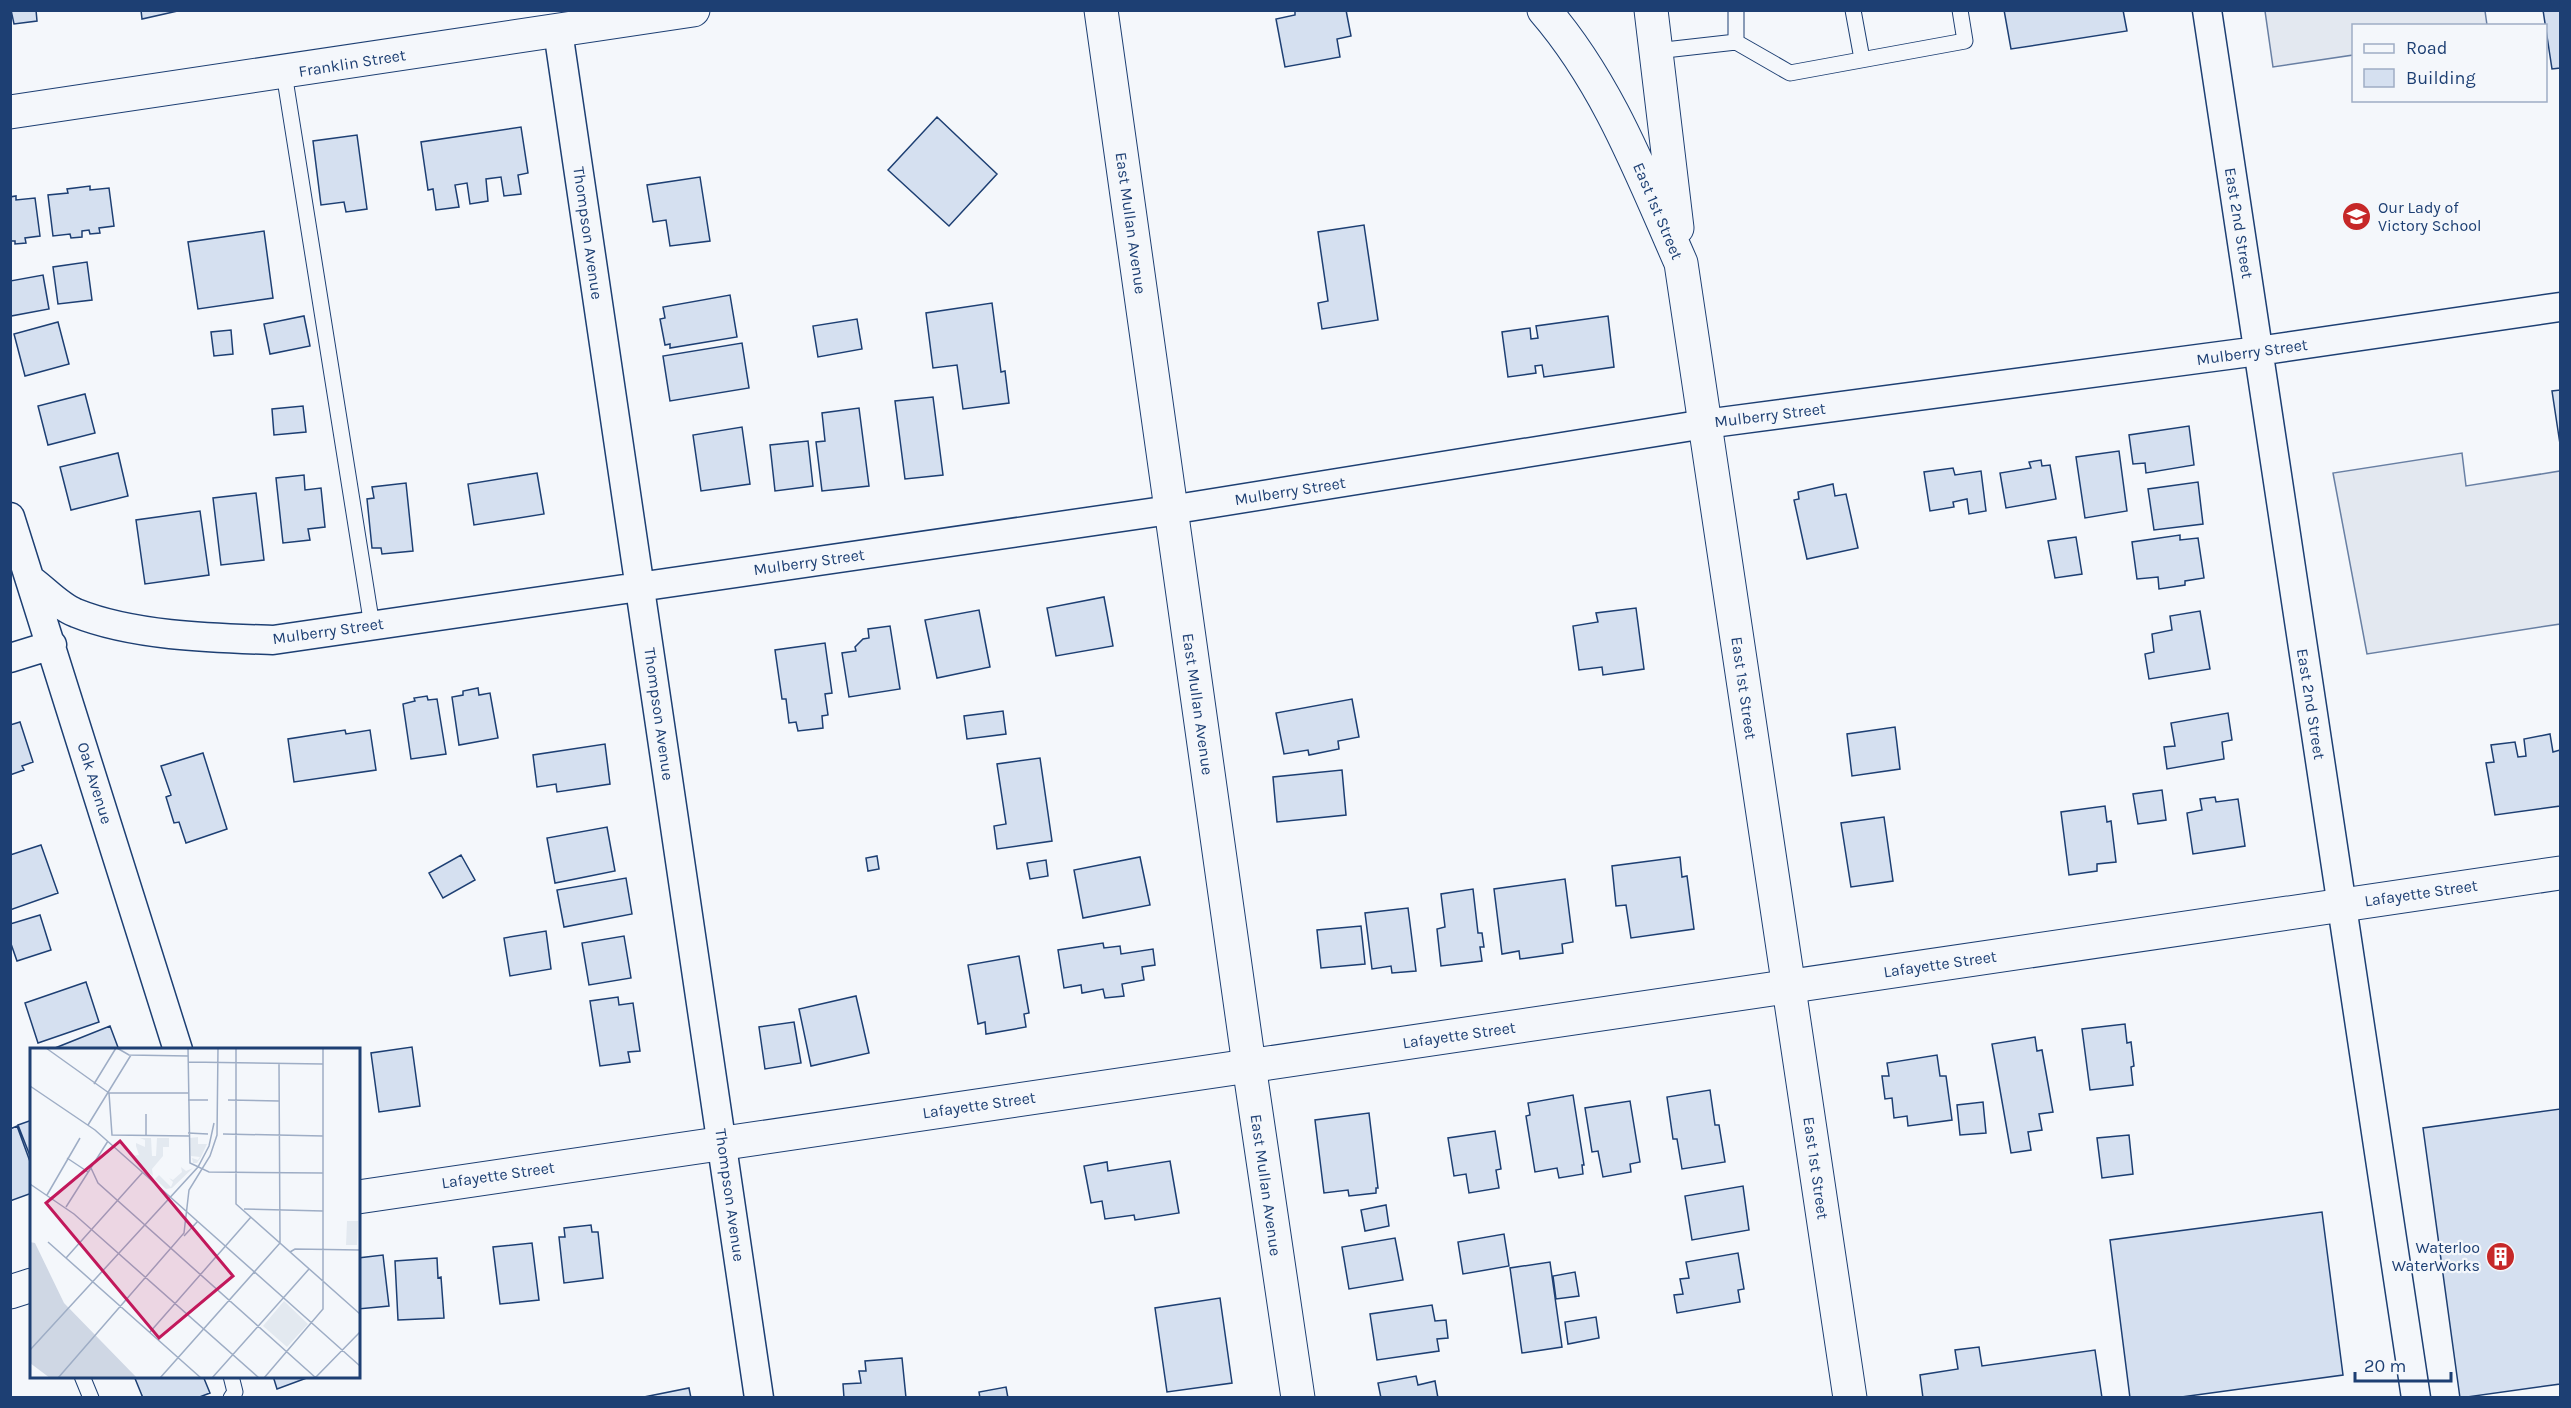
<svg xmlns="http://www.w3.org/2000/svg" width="2571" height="1408" font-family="Karla,sans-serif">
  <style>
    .parking { fill: #e3e8f0; stroke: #687fa3; stroke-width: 1.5 }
    .building { fill: #d5e0f0; stroke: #1d3f73; stroke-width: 1.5 }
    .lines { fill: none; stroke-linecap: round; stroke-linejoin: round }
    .lane-casing { stroke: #1d3f73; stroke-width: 17 }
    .street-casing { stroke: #1d3f73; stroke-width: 31 }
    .secondary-casing { stroke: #1d3f73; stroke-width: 35 }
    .primary-casing { stroke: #1d3f73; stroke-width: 35 }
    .highway-casing { stroke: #1d3f73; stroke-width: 35 }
    .lane { stroke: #f4f7fb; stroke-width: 15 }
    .street { stroke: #f4f7fb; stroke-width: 28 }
    .secondary { stroke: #f4f7fb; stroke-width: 33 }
    .primary { stroke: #f4f7fb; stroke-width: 33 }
    .highway { stroke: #f4f7fb; stroke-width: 33 }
    .labels { text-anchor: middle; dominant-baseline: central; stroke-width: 4.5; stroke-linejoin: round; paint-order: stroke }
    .street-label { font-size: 16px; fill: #1d3f73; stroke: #f4f7fb }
    .poi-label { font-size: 16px; fill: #1d3f73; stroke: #f4f7fb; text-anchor: start }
    .inset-road { fill: none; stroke: #9eadc5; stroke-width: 1.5 }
    .view { fill: #c2185b; fill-opacity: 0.15; stroke: #c2185b; stroke-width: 3 }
    .inset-edge { fill: none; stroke: #1d3f73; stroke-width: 3 }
  </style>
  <rect width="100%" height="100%" fill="#f4f7fb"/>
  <path class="parking" d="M 2265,11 L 2485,11 L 2487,25 L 2354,26 L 2353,55 L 2273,67 Z
    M 2462,453 L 2466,486 L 2560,471 L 2560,624 L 2367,654 L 2333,473 Z"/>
  <path class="building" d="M 11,10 L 36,10 L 37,21 L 14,24 Z
    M 141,10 L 182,10 L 142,19 Z
    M 1295,10 L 1346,10 L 1351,36 L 1337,39 L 1340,57 L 1285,67 L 1276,19 L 1295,15 Z
    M 2004,10 L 2123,10 L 2127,31 L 2011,49 Z
    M 2543,10 L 2560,10 L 2560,68 L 2552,69 Z
    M 937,117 L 997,174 L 949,226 L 888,170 Z
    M 521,127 L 528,173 L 518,175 L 521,194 L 504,196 L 501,177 L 486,179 L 488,201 L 470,204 L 467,183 L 455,185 L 459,207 L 436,210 L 433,189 L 428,190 L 421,142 Z
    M 357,135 L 367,209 L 346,212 L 344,202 L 321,205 L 313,141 Z
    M 700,177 L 710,241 L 670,246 L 666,220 L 653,222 L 647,185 Z
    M 90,186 L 90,190 L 109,188 L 114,226 L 99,228 L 100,233 L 90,234 L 89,230 L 82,231 L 82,237 L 71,238 L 70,234 L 53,236 L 48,195 L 68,193 L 67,189 Z
    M 16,196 L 16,200 L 35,198 L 40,236 L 25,238 L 26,243 L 15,244 L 15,241 L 10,241 L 10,197 Z
    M 1364,225 L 1378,320 L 1322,329 L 1318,303 L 1328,301 L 1318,232 Z
    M 264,231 L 273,298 L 198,309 L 188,242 Z
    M 87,262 L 92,300 L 58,304 L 53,267 Z
    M 43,275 L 49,309 L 11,316 L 10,281 Z
    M 730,295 L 737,337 L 670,348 L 670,344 L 665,345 L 660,319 L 665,318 L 663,307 Z
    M 992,303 L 1001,372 L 1005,371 L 1009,403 L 963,409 L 957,365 L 933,368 L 926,313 Z
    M 304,316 L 310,346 L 270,354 L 264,324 Z
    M 1608,316 L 1614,367 L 1544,377 L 1542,365 L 1535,366 L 1536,373 L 1508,377 L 1502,332 L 1530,328 L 1531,339 L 1538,338 L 1536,326 Z
    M 857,319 L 862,349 L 818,357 L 813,326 Z
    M 58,322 L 69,364 L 25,376 L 14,334 Z
    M 231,330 L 233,354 L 214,356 L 211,332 Z
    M 742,343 L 749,388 L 670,401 L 663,356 Z
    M 2560,390 L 2560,444 L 2552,391 Z
    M 85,394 L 95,433 L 48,445 L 38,406 Z
    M 933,397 L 943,475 L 905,479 L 895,401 Z
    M 303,406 L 306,432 L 274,435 L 272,409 Z
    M 859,408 L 869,486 L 822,491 L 816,442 L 825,441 L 822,413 Z
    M 2189,426 L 2194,465 L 2146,473 L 2145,463 L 2133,464 L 2129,435 Z
    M 742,427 L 750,484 L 701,491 L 693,435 Z
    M 808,441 L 813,486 L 775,491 L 770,445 Z
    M 2119,451 L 2127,511 L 2085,518 L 2076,457 Z
    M 118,453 L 128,496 L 71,510 L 60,467 Z
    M 2041,460 L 2042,466 L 2050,465 L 2056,499 L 2006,508 L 2000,473 L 2031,468 L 2029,462 Z
    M 1953,468 L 1955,475 L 1981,471 L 1986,511 L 1969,514 L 1967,499 L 1953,502 L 1954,507 L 1930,511 L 1924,472 Z
    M 537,473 L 544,514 L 474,525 L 468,484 Z
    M 304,475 L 305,490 L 321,488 L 325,527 L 308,529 L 310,540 L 283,543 L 276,478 Z
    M 2198,482 L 2203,524 L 2154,530 L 2148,489 Z
    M 406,483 L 413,551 L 382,554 L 381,548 L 372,548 L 367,499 L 374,498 L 372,487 Z
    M 1833,484 L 1835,496 L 1846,494 L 1858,548 L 1807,559 L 1794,500 L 1799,499 L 1798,492 Z
    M 256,493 L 264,560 L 221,565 L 213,498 Z
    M 200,511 L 209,575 L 145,584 L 136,520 Z
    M 2180,535 L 2180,540 L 2198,538 L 2204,578 L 2185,581 L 2185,585 L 2159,589 L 2158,577 L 2137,579 L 2132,542 Z
    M 2076,537 L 2082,574 L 2055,578 L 2048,541 Z
    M 1104,597 L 1113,646 L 1056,656 L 1047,608 Z
    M 1636,608 L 1644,669 L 1603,675 L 1602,667 L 1579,670 L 1573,626 L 1598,622 L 1596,613 Z
    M 979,610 L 990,667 L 937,678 L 925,620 Z
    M 2200,611 L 2210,669 L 2149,679 L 2145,654 L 2154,652 L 2152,634 L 2172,630 L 2170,616 Z
    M 890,626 L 900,689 L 849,697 L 842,653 L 856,651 L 855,647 L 863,639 L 869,638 L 868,629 Z
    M 825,643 L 832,693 L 825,694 L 828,715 L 822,716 L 823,728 L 798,731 L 796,722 L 789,723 L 786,699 L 782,699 L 775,650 Z
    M 478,688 L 479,695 L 490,693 L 498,738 L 459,745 L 452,697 L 463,695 L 463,691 Z
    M 427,696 L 428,700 L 437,699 L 446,754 L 411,759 L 403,704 L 415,701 L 414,698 Z
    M 1352,699 L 1359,737 L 1338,741 L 1339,749 L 1309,755 L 1308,750 L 1284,754 L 1276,713 Z
    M 1003,711 L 1006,734 L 967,739 L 964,716 Z
    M 2228,713 L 2232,740 L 2222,742 L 2224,759 L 2167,769 L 2164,747 L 2175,746 L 2171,723 Z
    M 20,722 L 33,762 L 22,766 L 24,770 L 10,775 L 10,725 Z
    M 1895,727 L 1900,769 L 1852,776 L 1847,734 Z
    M 345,730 L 346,734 L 370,730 L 376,770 L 294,782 L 288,739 Z
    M 2550,734 L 2553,752 L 2560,750 L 2560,806 L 2495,815 L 2486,763 L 2494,762 L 2491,745 L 2515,742 L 2518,757 L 2526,756 L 2524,739 Z
    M 605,744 L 610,784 L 557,792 L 556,784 L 537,787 L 533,755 Z
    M 203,753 L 227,829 L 186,843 L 179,822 L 174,823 L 166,797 L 171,795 L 161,766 Z
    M 1040,758 L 1052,841 L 997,849 L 994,826 L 1006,824 L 997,764 Z
    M 1342,770 L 1346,815 L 1277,822 L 1273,777 Z
    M 2162,790 L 2166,820 L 2138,824 L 2133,794 Z
    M 2215,797 L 2216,802 L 2238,799 L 2245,846 L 2193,854 L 2187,813 L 2202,810 L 2200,799 Z
    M 2105,806 L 2107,822 L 2111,821 L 2116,862 L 2097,864 L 2097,871 L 2069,875 L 2061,812 Z
    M 1884,817 L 1893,881 L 1851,887 L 1841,823 Z
    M 607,827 L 615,871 L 555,883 L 547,838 Z
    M 41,845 L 58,893 L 10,910 L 10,855 Z
    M 461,855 L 475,880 L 443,898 L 429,873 Z
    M 877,856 L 879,869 L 868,871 L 866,858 Z
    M 1140,857 L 1150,905 L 1083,918 L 1074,870 Z
    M 1680,857 L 1682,877 L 1687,876 L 1694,929 L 1631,938 L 1626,905 L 1616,906 L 1612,866 Z
    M 1046,860 L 1048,876 L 1030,879 L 1027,863 Z
    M 626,878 L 632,914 L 564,927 L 557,890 Z
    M 1565,879 L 1573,942 L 1562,944 L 1563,953 L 1520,959 L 1519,951 L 1502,954 L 1494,889 Z
    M 1473,889 L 1478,933 L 1482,933 L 1484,947 L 1480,947 L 1482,961 L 1441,966 L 1437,929 L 1445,927 L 1441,894 Z
    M 1408,908 L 1416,971 L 1392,973 L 1391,966 L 1372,969 L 1365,913 Z
    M 40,915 L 51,950 L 17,961 L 10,941 L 10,924 Z
    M 1361,926 L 1365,964 L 1321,968 L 1317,930 Z
    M 546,931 L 551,969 L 510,976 L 504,938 Z
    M 624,936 L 631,978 L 589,985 L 582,943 Z
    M 1103,943 L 1104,948 L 1120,946 L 1121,954 L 1153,949 L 1155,965 L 1142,967 L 1144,980 L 1122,984 L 1124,996 L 1105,998 L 1103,989 L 1082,993 L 1081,985 L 1064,988 L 1058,950 Z
    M 1019,956 L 1029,1013 L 1024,1014 L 1026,1027 L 986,1034 L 985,1022 L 978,1024 L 968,965 Z
    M 86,982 L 99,1022 L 38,1043 L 25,1003 Z
    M 856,996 L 869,1053 L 811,1066 L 799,1009 Z
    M 618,997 L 619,1005 L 633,1003 L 640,1051 L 628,1052 L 630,1062 L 600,1066 L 590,1001 Z
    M 794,1022 L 801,1063 L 765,1069 L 759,1027 Z
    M 2125,1024 L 2127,1043 L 2131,1042 L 2134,1066 L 2131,1067 L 2133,1085 L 2090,1090 L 2082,1029 Z
    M 110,1026 L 119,1050 L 50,1050 Z
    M 2035,1037 L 2037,1051 L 2042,1050 L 2053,1112 L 2039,1114 L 2042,1130 L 2028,1132 L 2031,1150 L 2011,1153 L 1992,1044 Z
    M 412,1047 L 420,1106 L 379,1112 L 371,1053 Z
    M 1937,1055 L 1940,1076 L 1946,1076 L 1952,1120 L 1908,1126 L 1907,1116 L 1894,1118 L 1892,1098 L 1885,1099 L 1882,1076 L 1889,1076 L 1887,1063 Z
    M 1710,1090 L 1715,1125 L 1719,1125 L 1725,1162 L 1682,1169 L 1677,1139 L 1673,1139 L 1667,1097 Z
    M 1573,1095 L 1584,1165 L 1582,1165 L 1583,1174 L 1559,1178 L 1557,1168 L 1535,1172 L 1526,1116 L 1530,1115 L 1528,1103 Z
    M 1630,1101 L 1640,1162 L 1630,1164 L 1631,1172 L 1603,1177 L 1598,1151 L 1592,1152 L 1585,1108 Z
    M 1983,1102 L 1986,1133 L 1960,1135 L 1957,1105 Z
    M 2560,1109 L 2560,1384 L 2460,1398 L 2423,1128 Z
    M 1369,1113 L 1378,1188 L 1376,1188 L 1376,1193 L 1349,1196 L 1348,1190 L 1324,1193 L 1315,1120 Z
    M 32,1120 L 32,1161 L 18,1125 Z
    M 17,1126 L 32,1167 L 32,1193 L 10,1201 L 10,1129 Z
    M 1495,1131 L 1501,1169 L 1496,1170 L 1499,1188 L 1469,1193 L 1466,1174 L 1454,1176 L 1448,1138 Z
    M 2129,1135 L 2133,1174 L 2102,1178 L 2097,1138 Z
    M 1170,1161 L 1179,1213 L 1135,1220 L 1134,1215 L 1105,1219 L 1102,1201 L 1091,1203 L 1084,1166 L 1107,1162 L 1108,1171 Z
    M 1743,1186 L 1749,1230 L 1692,1240 L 1685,1196 Z
    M 1386,1205 L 1389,1226 L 1365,1231 L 1361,1210 Z
    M 2322,1212 L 2343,1375 L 2174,1398 L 2130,1398 L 2110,1240 Z
    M 591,1225 L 592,1232 L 598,1232 L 603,1278 L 564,1283 L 559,1237 L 565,1237 L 564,1228 Z
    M 1504,1234 L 1509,1266 L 1463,1274 L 1458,1242 Z
    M 1395,1238 L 1403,1280 L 1349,1289 L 1342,1247 Z
    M 532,1243 L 539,1300 L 500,1304 L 493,1247 Z
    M 1738,1253 L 1744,1289 L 1738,1290 L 1740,1302 L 1677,1313 L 1674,1295 L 1683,1294 L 1680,1279 L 1689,1278 L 1686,1262 Z
    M 383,1255 L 389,1306 L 358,1309 L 358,1258 Z
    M 437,1258 L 438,1278 L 441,1277 L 444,1318 L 398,1320 L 395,1261 Z
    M 1550,1262 L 1562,1347 L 1522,1353 L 1510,1268 Z
    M 1575,1272 L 1579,1296 L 1556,1299 L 1553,1276 Z
    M 1220,1298 L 1232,1383 L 1167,1392 L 1155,1308 Z
    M 1432,1305 L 1435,1321 L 1446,1320 L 1448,1338 L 1437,1339 L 1439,1351 L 1377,1360 L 1370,1314 Z
    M 1596,1317 L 1599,1338 L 1568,1344 L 1565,1322 Z
    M 1979,1347 L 1982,1366 L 2095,1350 L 2102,1398 L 1923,1398 L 1920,1375 L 1958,1369 L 1955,1350 Z
    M 902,1358 L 906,1398 L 844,1398 L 843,1384 L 861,1383 L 859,1371 L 866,1371 L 865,1361 Z
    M 134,1376 L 203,1376 L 210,1393 L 197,1398 L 143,1398 Z
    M 273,1376 L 312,1376 L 277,1389 Z
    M 1416,1376 L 1418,1385 L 1435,1381 L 1438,1398 L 1381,1398 L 1378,1383 Z
    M 1006,1387 L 1008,1398 L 980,1398 L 979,1392 Z
    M 689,1388 L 691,1398 L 639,1398 Z"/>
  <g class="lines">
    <defs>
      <path id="lane" d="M 1736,10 L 1736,42
        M 1853,10 L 1862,59
        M 1656,51 L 1736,42 L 1790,73 L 1965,41 L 1960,10
        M 284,73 L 372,626
        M 82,1376 L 91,1398
        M 231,1398 L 235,1392 L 231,1376"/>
      <path id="street" d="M 2207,10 L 2416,1398
        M 558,31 L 759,1398
        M 10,517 L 178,1050
        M 31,580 C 45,590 60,607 76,613 C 133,636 212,638 273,640 L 1170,510 L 1705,424 L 2258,351 L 2560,307
        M 10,658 L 52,645"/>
      <path id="secondary" d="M 358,1197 L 2560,873
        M 10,1292 L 32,1285"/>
      <path id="primary" d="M 10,112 L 693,10"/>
      <path id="highway" d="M 1101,10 L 1249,1065 L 1298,1398
        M 1544,10 C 1608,84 1642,175 1681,263 L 1850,1398
        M 1651,10 L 1677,228"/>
    </defs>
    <use href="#lane" class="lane-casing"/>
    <use href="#street" class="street-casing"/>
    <use href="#secondary" class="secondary-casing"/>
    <use href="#primary" class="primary-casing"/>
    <use href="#highway" class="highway-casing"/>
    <use href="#lane" class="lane"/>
    <use href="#street" class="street"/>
    <use href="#secondary" class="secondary"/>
    <use href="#primary" class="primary"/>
    <use href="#highway" class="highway"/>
  </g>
  <defs>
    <symbol id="school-disc" viewBox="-11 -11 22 22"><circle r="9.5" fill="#c62828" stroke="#f4f7fb"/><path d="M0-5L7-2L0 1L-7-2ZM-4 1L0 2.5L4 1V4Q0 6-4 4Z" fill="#fff"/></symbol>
    <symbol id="building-disc" viewBox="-11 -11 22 22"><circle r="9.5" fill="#c62828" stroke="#f4f7fb"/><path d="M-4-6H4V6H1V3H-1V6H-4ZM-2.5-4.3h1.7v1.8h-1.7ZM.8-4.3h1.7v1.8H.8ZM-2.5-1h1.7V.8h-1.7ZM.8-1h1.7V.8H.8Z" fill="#fff"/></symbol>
  </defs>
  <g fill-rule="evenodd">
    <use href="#school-disc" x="2340" y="200" width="33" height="33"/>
    <use href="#building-disc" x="2484" y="1240" width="33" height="33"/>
  </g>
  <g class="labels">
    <g class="street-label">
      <text transform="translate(352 63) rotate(-9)">Franklin Street</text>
      <text transform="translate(1658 211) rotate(67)">East 1st Street</text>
      <text transform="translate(1131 223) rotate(82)">East Mullan Avenue</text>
      <text transform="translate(2239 223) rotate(81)">East 2nd Street</text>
      <text transform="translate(588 233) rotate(82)">Thompson Avenue</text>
      <text transform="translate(2252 352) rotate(-8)">Mulberry Street</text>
      <text transform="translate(1770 415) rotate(-7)">Mulberry Street</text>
      <text transform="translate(1290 491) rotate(-9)">Mulberry Street</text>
      <text transform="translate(809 562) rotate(-8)">Mulberry Street</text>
      <text transform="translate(328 631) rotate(-8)">Mulberry Street</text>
      <text transform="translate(1744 688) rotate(82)">East 1st Street</text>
      <text transform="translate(1198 704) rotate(82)">East Mullan Avenue</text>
      <text transform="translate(2311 704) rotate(81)">East 2nd Street</text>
      <text transform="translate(659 714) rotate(82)">Thompson Avenue</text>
      <text transform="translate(95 783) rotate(73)">Oak Avenue</text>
      <text transform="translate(2421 893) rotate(-8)">Lafayette Street</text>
      <text transform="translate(1940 964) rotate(-8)">Lafayette Street</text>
      <text transform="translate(1459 1035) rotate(-8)">Lafayette Street</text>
      <text transform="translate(979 1105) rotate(-8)">Lafayette Street</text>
      <text transform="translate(1816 1168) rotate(82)">East 1st Street</text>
      <text transform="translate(498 1175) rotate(-8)">Lafayette Street</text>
      <text transform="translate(1266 1185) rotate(82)">East Mullan Avenue</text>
      <text transform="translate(730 1195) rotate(82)">Thompson Avenue</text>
    </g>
    <g class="poi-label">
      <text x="2378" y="207">Our Lady of<tspan x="2378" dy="18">Victory School</tspan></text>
      <text x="2480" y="1247" text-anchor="end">Waterloo<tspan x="2480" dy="18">WaterWorks</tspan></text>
    </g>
  </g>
  <g transform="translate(30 1048)">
    <rect width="330" height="330" fill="#f4f7fb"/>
    <path d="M 168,89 L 168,96 L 177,96 L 171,109 L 167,115 L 163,115 L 162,110 L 168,112 L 170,109 L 161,108 L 160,90 ZM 110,90 L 121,90 L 122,108 L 126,108 L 127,90 L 139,90 L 139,99 L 133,99 L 133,108 L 122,121 L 123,128 L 101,108 L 109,107 L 106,98 L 106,95 L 115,99 L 115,92 ZM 151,119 L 156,123 L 163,120 L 142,140 L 136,141 L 125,131 L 129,127 L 141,139 L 143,134 L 139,130 L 143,132 L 152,124 ZM 317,173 L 328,173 L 327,197 L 316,197 ZM 254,253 L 278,276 L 257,299 L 233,278 Z" fill="#e3e9f0"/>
    <path d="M 0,194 L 5,195 L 34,255 L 107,330 L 20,330 L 0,315 Z" fill="#cfd7e4"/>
    <path class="inset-road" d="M 16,0 L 79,45M 87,0 L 99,7 L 158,8M 158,0 L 160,115 L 179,124 L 293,125M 206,0 L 206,156 L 330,266M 158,14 L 293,16M 64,36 L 86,0M 0,38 L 65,82 L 330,318M 79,45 L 82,87 L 159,88M 79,45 L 158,45M 158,52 L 178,52M 198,52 L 249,53M 116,66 L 116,88M 58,77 L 101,7M 158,85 L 178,86M 193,86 L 293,88M 37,110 L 58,124M 61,120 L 68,135 L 286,330M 0,136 L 44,166 L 229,330M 17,147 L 50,90M 36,159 L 78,93M 214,161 L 293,163M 154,188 L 168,173M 18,194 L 171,330M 260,204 L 265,201 L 330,202M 36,210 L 113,124M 120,284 L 221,169M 0,302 L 168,119 L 179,98 L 184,75M 28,330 L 154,185 L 159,142 L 180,108 L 187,87 L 188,0M 130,330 L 250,195 L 249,15M 182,330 L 279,221M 234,330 L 293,261 L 293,0M 285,330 L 330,284"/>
    <path class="view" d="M 90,93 L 203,228 L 129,290 L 16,155 Z"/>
    <rect width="330" height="330" class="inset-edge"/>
  </g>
  <rect width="2571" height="1408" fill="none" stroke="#1d3f73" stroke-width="24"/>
  <rect x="2352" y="24" width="195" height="78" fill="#f4f7fb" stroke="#9eadc5" stroke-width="1.5"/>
  <rect x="2364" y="44" width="30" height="9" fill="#f4f7fb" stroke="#9eadc5" stroke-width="1.5"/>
  <text x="2406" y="54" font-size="18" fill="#1d3f73">Road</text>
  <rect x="2364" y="69" width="30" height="18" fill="#d5e0f0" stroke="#9eadc5" stroke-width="1.5"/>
  <text x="2406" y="84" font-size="18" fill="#1d3f73">Building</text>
  <path d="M2355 1372v9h96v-9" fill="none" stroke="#1d3f73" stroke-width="3"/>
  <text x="2364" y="1372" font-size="18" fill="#1d3f73" stroke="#f4f7fb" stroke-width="4.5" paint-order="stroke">20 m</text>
</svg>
